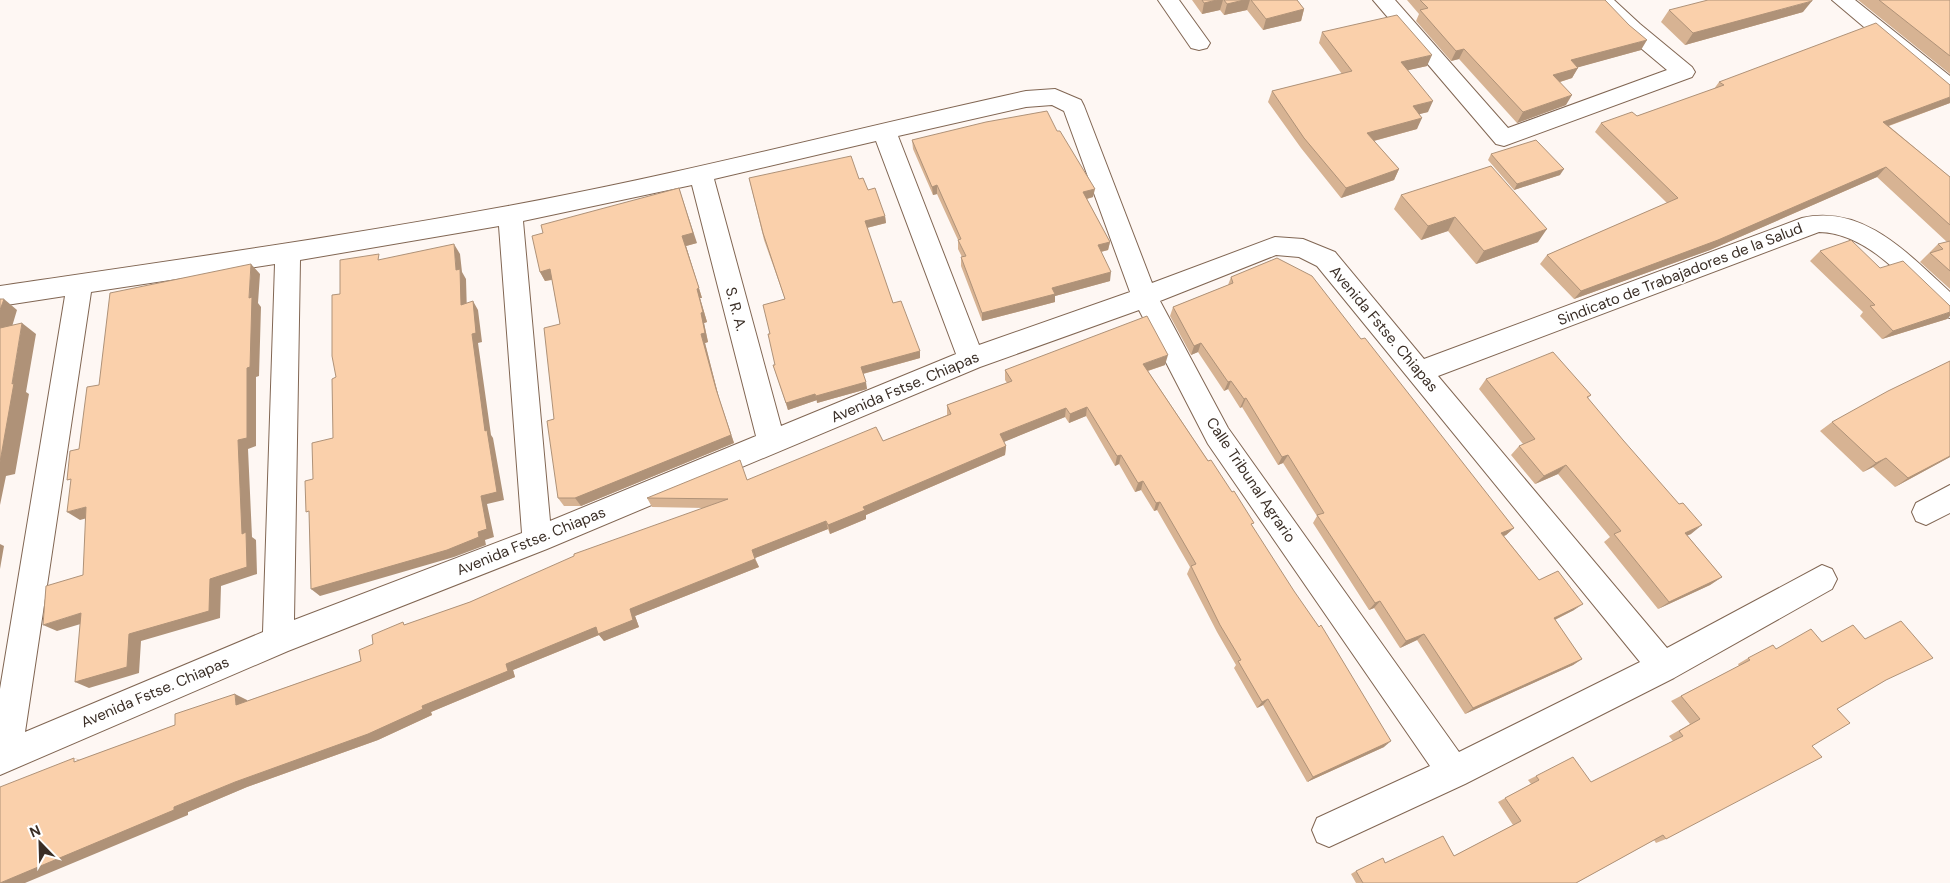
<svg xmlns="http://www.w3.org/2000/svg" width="1950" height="883" font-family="'DM Sans',sans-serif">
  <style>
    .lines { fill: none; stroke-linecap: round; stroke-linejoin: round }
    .street-casing { stroke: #816653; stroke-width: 2 }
    .street { fill: #fff; fill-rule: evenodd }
    .wall { fill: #d7b393 }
    .shaded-wall { fill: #af9278 }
    .building { fill: #fad0ab; stroke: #af9278 }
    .labels { text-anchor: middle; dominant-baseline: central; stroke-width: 4; stroke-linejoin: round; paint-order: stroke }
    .street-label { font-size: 15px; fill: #3a2e26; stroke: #fff }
  </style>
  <rect width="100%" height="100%" fill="#fef7f3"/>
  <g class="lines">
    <defs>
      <path id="street" d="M 1158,0 L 1179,0 L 1210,43 L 1207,48 L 1199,50 L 1191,48 Z
        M 1373,0 L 1395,0 L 1508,128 L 1667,70 L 1624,34 L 1592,0 L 1614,0 L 1640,24 L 1692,67 L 1695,72 L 1692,77 L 1504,146 L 1496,144 Z
        M 1832,0 L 1855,0 L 1950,76 L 1950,96 L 1942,93 Z
        M 1055,89 L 1081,100 L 1084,106 L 1152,283 L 1275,237 L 1303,239 L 1335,252 L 1424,359 L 1802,218 C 1864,204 1908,254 1950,292 L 1950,318 L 1941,315 C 1908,283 1869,233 1819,232 L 1438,376 L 1667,648 L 1822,565 L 1832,569 L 1837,579 L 1832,589 L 1674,678 L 1465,784 L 1329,847 L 1317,842 L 1312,830 L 1317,818 L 1430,766 L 1208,444 L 1139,310 L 980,367 L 547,549 L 288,651 L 0,775 L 0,689 L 65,296 L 0,306 L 0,286 C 170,261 340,237 508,206 C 682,174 853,129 1026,91 ZM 1052,105 L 1064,111 L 1130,292 L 979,345 L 898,136 L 1026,107 ZM 876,141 L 956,354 L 781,426 L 714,179 ZM 692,185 L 756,436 L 550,521 L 523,221 ZM 499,226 L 522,533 L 294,620 L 300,260 ZM 1276,255 L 1299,257 L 1317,266 L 1640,662 L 1459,752 L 1228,428 L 1160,301 ZM 275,264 L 263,632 L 25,732 L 91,292 Z
        M 1950,485 L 1950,513 L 1926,525 L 1916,521 L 1912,512 L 1916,503 Z"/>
    </defs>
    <use href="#street" class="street-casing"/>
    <use href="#street" class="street"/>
  </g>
  <path class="wall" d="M 1192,0 L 1297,0 L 1304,9 L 1301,21 L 1263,30 L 1247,10 L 1224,15 L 1220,10 L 1202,14 Z
    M 1407,0 L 1605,0 L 1641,50 L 1578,67 L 1572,78 L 1560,82 L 1566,105 L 1517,123 L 1459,59 L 1451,61 L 1416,21 L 1419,14 Z
    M 1858,0 L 1950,0 L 1950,74 Z
    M 1669,10 L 1803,12 L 1685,45 L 1661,22 Z
    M 1322,32 L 1427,66 L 1408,70 L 1428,112 L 1419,114 L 1417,129 L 1374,141 L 1399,169 L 1394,180 L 1341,198 L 1301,148 L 1268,102 L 1272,91 L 1342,74 L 1319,43 Z
    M 1719,82 L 1950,103 L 1889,126 L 1950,177 L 1950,289 L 1920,262 L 1938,244 L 1947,242 L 1877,177 L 1710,250 L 1574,299 L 1540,264 L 1547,255 L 1667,203 L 1595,132 L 1601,123 L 1637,116 L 1714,89 Z
    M 1057,131 L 1093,197 L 1087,199 L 1110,242 L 1108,250 L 1101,252 L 1110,281 L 1055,296 L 1055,302 L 982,321 L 961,266 L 961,257 L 962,257 L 958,249 L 958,240 L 937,194 L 933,195 L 913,149 L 912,140 Z
    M 1491,154 L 1560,175 L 1514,190 L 1488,160 Z
    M 749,178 L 859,179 L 868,190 L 885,216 L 886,223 L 867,228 L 893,303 L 920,358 L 863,374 L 867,389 L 817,403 L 817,400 L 788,410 L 773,365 L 775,365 L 770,334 L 785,299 L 764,240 Z
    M 1401,195 L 1538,242 L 1476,264 L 1448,231 L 1421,240 L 1394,209 Z
    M 543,233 L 697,243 L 686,246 L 702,298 L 700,298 L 707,322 L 704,323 L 708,342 L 705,343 L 719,398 L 734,443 L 581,506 L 564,506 L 558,498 L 554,419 L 560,324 L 552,280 L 545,281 L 540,272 Z
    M 1820,251 L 1880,268 L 1947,319 L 1882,339 L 1860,316 L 1863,312 L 1810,261 Z
    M 1231,277 L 1361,339 L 1514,528 L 1506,535 L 1504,536 L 1539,580 L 1574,610 L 1555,620 L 1582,659 L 1573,665 L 1465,714 L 1417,640 L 1400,648 L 1374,608 L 1369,610 L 1313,523 L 1317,516 L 1283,463 L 1278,465 L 1242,407 L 1240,408 L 1228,389 L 1224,391 L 1198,352 L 1191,355 L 1170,316 L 1173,307 L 1228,285 Z
    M 1950,361 L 1950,457 L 1895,487 L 1873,467 L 1863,472 L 1820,431 L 1832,422 Z
    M 1165,365 L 1148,371 L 1252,526 L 1384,747 L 1307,782 L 1263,705 L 1257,708 L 1234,668 L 1236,665 L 1217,632 L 1187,574 L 1190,567 L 1157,510 L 1154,511 L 1141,490 L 1135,492 L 1119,464 L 1115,466 L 1086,416 L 1069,423 L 1065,417 L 1003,442 L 1006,446 L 1005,455 L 866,515 L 866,519 L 830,534 L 828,529 L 755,558 L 759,567 L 635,616 L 639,627 L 604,641 L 599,635 L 513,670 L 515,677 L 431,712 L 432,715 L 378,740 L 247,787 L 188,812 L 188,815 L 74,758 L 80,760 L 175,725 L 247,700 L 247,701 L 361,661 L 373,644 L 406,625 L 470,602 L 704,508 L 652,507 L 647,498 L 747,480 L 883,441 L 947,415 L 947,405 L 1007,383 L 1005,380 L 1005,370 Z
    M 1486,379 L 1591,395 L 1588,398 L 1691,534 L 1687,535 L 1722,577 L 1710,585 L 1658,609 L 1604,542 L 1610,537 L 1558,474 L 1535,484 L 1511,455 L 1519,446 L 1523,444 L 1479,389 Z
    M 1822,642 L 1886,680 L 1837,709 L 1812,746 L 1666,839 L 1656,843 L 1654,840 L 1576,883 L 1356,883 L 1351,874 L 1356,871 L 1385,863 L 1454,856 L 1513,825 L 1498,802 L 1531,784 L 1528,780 L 1536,776 L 1591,782 L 1673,741 L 1669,736 L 1690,724 L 1671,701 L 1739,666 L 1738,664 L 1748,658 L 1776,649 Z"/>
  <path class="shaded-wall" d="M 1217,0 L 1223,0 L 1220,10 L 1202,14 L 1204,3 Z
    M 1244,0 L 1250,0 L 1247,10 L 1224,15 L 1227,4 Z
    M 1812,1 L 1803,12 L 1685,45 L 1693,33 Z
    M 1304,9 L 1301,21 L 1263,30 L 1266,19 Z
    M 1647,40 L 1641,50 L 1565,71 L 1571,60 Z
    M 1464,49 L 1459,59 L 1451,61 L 1456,51 Z
    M 1432,55 L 1427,66 L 1396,73 L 1401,62 Z
    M 1578,68 L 1572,78 L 1547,86 L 1553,75 Z
    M 1572,95 L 1566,105 L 1517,123 L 1523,112 Z
    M 1950,97 L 1950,103 L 1874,131 L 1883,122 Z
    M 1433,101 L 1428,112 L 1408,117 L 1413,106 Z
    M 1422,118 L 1417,129 L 1362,144 L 1367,133 Z
    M 1886,167 L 1877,177 L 1710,250 L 1574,299 L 1581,291 Z
    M 1399,169 L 1394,180 L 1341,198 L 1346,188 Z
    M 1564,169 L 1560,175 L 1514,190 L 1517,184 Z
    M 937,185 L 937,194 L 933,195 L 932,187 Z
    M 679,188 L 697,243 L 686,246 L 702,298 L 700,298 L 707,322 L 704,323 L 708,342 L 705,343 L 719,398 L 734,443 L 581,506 L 575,498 L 716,389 L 701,334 L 701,313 L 682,236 Z
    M 1095,189 L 1093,197 L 1082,200 L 1083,192 Z
    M 885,216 L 886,223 L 866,228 L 865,221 Z
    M 1455,217 L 1448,231 L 1421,240 L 1428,226 Z
    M 1547,229 L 1538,242 L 1476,264 L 1484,251 Z
    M 1110,242 L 1108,250 L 1096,253 L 1098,245 Z
    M 454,244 L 460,254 L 462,272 L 466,279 L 467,314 L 461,305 L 456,270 Z
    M 251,264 L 260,274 L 258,303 L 261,307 L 259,376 L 256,377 L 256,446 L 248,449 L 252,537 L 256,540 L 257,574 L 221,586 L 220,618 L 141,641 L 139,673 L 89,688 L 75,682 L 129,634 L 210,579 L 238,440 L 247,368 L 249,298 Z
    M 550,269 L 555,279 L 545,281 L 540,272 Z
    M 1111,272 L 1110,281 L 1055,296 L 1055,302 L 982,321 L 982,313 L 1052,288 Z
    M 4,299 L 17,310 L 8,340 L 0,334 L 0,310 Z
    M 473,301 L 478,310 L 482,342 L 478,343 L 491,435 L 493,438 L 504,500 L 487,504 L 494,537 L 485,540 L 486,545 L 454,557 L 320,596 L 311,589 L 478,532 L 481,496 L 472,334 Z
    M 1950,312 L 1950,316 L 1947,319 L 1882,339 L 1893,331 Z
    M 22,323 L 36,334 L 26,392 L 29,394 L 15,474 L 6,476 L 0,505 L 0,462 L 12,384 Z
    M 1201,343 L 1198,352 L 1191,355 L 1194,346 Z
    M 920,351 L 920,358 L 862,374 L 861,367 Z
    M 1168,355 L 1165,365 L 1141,373 L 1143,364 Z
    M 1231,381 L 1228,389 L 1224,391 L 1228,382 Z
    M 866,382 L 867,389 L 817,403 L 816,396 Z
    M 815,394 L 817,400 L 788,410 L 786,403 Z
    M 1246,398 L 1242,407 L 1240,408 L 1244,399 Z
    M 1087,407 L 1086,416 L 1069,423 L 1070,414 Z
    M 1066,408 L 1065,417 L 999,444 L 1000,434 Z
    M 1006,446 L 1005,455 L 866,515 L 866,519 L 830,534 L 828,525 L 863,507 Z
    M 1121,455 L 1119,464 L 1115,466 L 1117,456 Z
    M 1288,455 L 1283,463 L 1278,465 L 1282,457 Z
    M 1950,456 L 1950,457 L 1895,487 L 1908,478 Z
    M 1886,458 L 1873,467 L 1863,472 L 1876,463 Z
    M 1566,465 L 1558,474 L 1535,484 L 1544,476 Z
    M 1143,481 L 1141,490 L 1135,492 L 1138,483 Z
    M 1160,502 L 1157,510 L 1154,511 L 1156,503 Z
    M 86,507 L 98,515 L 80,520 L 67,512 Z
    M 826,521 L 828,529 L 755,558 L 752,550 Z
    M 1702,525 L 1691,534 L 1675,541 L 1685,533 Z
    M 1514,528 L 1506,535 L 1494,540 L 1501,533 Z
    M 0,544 L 4,546 L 0,569 Z
    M 755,559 L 759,567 L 635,616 L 639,627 L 604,641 L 599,635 L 513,670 L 515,677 L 431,712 L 432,715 L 378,740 L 247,787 L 188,812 L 188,815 L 25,883 L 0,883 L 174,807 L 422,706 L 506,664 L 630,609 Z
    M 1722,577 L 1710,585 L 1658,609 L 1669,602 Z
    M 1380,601 L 1374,608 L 1369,610 L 1375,603 Z
    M 1583,604 L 1574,610 L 1546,624 L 1554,618 Z
    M 81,613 L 94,620 L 57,631 L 43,625 Z
    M 1424,634 L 1417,640 L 1400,648 L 1406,641 Z
    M 1582,659 L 1573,665 L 1465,714 L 1473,708 Z
    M 235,694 L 247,700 L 248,711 L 236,705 Z
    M 1268,699 L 1263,705 L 1257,708 L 1262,702 Z
    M 1391,741 L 1384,747 L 1307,782 L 1313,777 Z"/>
  <path class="building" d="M 1202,0 L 1217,0 L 1204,3 Z
    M 1224,0 L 1244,0 L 1227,4 Z
    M 1251,0 L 1297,0 L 1304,9 L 1266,19 Z
    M 1420,0 L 1605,0 L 1629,25 L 1647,40 L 1571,60 L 1578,68 L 1553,75 L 1572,95 L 1523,112 L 1464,49 L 1456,51 L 1420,10 L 1428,8 Z
    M 1708,0 L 1812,0 L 1812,1 L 1693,33 L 1669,10 Z
    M 1879,0 L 1950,0 L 1950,56 Z
    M 1397,15 L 1432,55 L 1401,62 L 1433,101 L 1413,106 L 1422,118 L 1367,133 L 1399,169 L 1346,188 L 1304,138 L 1272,91 L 1352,71 L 1322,32 Z
    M 1876,23 L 1950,85 L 1950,97 L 1883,122 L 1950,177 L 1950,225 L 1886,167 L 1718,240 L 1581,291 L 1547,255 L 1678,198 L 1601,123 L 1632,112 L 1637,116 L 1724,85 L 1719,82 Z
    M 1047,111 L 1057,131 L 1060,131 L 1095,189 L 1083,192 L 1110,242 L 1098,245 L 1111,272 L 1052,288 L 1055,294 L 982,313 L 961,257 L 966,256 L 958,240 L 961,239 L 937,185 L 932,187 L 912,140 L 986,122 Z
    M 1536,140 L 1564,169 L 1517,184 L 1491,154 Z
    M 851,156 L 859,179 L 863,178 L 868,190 L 875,188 L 885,216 L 865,221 L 893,303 L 901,301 L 920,351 L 861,367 L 866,382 L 816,396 L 815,394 L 786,403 L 773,365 L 775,365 L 768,334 L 770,334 L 763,305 L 785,299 L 763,233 L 749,178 Z
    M 1491,166 L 1547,229 L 1484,251 L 1455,217 L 1428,226 L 1401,195 Z
    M 679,188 L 693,233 L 682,236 L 699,288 L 697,289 L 703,312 L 701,313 L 705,333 L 701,334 L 716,389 L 731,435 L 575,498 L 558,498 L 547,421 L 554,419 L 544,328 L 560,324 L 550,269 L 540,272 L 532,236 L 543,233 L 541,225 Z
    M 1851,240 L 1880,268 L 1903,261 L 1950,306 L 1950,312 L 1893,331 L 1870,306 L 1875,305 L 1820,251 Z
    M 1950,241 L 1950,271 L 1930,253 L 1943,249 L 1938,244 Z
    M 454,244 L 456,270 L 460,269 L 461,305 L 473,301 L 476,333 L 472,334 L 485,431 L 487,430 L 497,492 L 481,496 L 487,529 L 478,532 L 479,537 L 447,550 L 311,589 L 309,511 L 306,512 L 305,481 L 313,479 L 312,443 L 333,438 L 332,379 L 336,377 L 332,356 L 332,295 L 340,294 L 340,260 L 379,254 L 378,260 Z
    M 1277,258 L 1312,276 L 1361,339 L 1365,338 L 1514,528 L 1501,533 L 1539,580 L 1558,571 L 1583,604 L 1554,618 L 1582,659 L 1473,708 L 1424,634 L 1406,641 L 1380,601 L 1375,603 L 1317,515 L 1324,513 L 1288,455 L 1282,457 L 1246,398 L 1244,399 L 1231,381 L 1228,382 L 1201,343 L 1194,346 L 1173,307 L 1233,283 L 1231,277 Z
    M 251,264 L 249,298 L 252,297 L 250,367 L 247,368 L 247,438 L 238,440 L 242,534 L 246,532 L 247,567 L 210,579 L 209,611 L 129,634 L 127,667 L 75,682 L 81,613 L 43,625 L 46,586 L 83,575 L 86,507 L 67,512 L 71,479 L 67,480 L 70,451 L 79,449 L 87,387 L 99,385 L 110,293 Z
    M 0,299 L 4,299 L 0,310 Z
    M 1147,316 L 1168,355 L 1143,364 L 1208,461 L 1211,460 L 1232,492 L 1234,491 L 1254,523 L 1251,524 L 1294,591 L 1319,627 L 1321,625 L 1391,741 L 1313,777 L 1268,699 L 1262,702 L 1238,661 L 1241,660 L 1220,625 L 1191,566 L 1196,564 L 1160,502 L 1156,503 L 1143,481 L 1138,483 L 1121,455 L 1117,456 L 1087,407 L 1070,414 L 1066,408 L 1000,434 L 1006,446 L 863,507 L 865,510 L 828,525 L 826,521 L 752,550 L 755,559 L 630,609 L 633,620 L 598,634 L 596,627 L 506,664 L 508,671 L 422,706 L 423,709 L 368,734 L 235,782 L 174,807 L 174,810 L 0,883 L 0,787 L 74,758 L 74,762 L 175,725 L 175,714 L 235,694 L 236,705 L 361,661 L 359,650 L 373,644 L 372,635 L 403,622 L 404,625 L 470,602 L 574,556 L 574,554 L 728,499 L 647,498 L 740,460 L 747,480 L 876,427 L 883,441 L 951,414 L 947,405 L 1012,381 L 1005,370 Z
    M 22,323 L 12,384 L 14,383 L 0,462 L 0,328 Z
    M 1553,352 L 1591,395 L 1587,397 L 1623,440 L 1679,504 L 1683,503 L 1702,525 L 1685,533 L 1722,577 L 1669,602 L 1614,534 L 1621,531 L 1566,465 L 1544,476 L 1519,446 L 1535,439 L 1486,379 Z
    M 1950,361 L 1950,456 L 1908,478 L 1886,458 L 1876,463 L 1832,422 L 1888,391 Z
    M 1901,621 L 1933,658 L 1886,680 L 1837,709 L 1850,723 L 1812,746 L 1822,757 L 1666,839 L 1663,835 L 1576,883 L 1363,883 L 1356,871 L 1383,858 L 1385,863 L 1443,836 L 1454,856 L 1521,821 L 1505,798 L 1539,780 L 1536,776 L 1573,757 L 1591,782 L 1683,736 L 1679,731 L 1700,719 L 1681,696 L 1750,660 L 1748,658 L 1773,645 L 1776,649 L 1811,629 L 1822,642 L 1853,625 L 1865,639 Z"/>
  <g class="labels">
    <g class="street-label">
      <text transform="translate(1680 274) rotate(-21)">Sindicato de Trabajadores de la Salud</text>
      <text transform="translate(736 309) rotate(75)">S. R. A.</text>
      <text transform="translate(1384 329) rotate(50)">Avenida Fstse. Chiapas</text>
      <text transform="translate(905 387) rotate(-23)">Avenida Fstse. Chiapas</text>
      <text transform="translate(1251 480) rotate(56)">Calle Tribunal Agrario</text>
      <text transform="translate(531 541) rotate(-22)">Avenida Fstse. Chiapas</text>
      <text transform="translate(155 692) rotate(-23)">Avenida Fstse. Chiapas</text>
    </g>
  </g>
  <g transform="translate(40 843) rotate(337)" stroke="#ffffff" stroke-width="4" paint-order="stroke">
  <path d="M0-4L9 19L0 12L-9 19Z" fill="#3a2e26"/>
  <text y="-8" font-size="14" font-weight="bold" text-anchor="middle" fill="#3a2e26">N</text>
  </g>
</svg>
